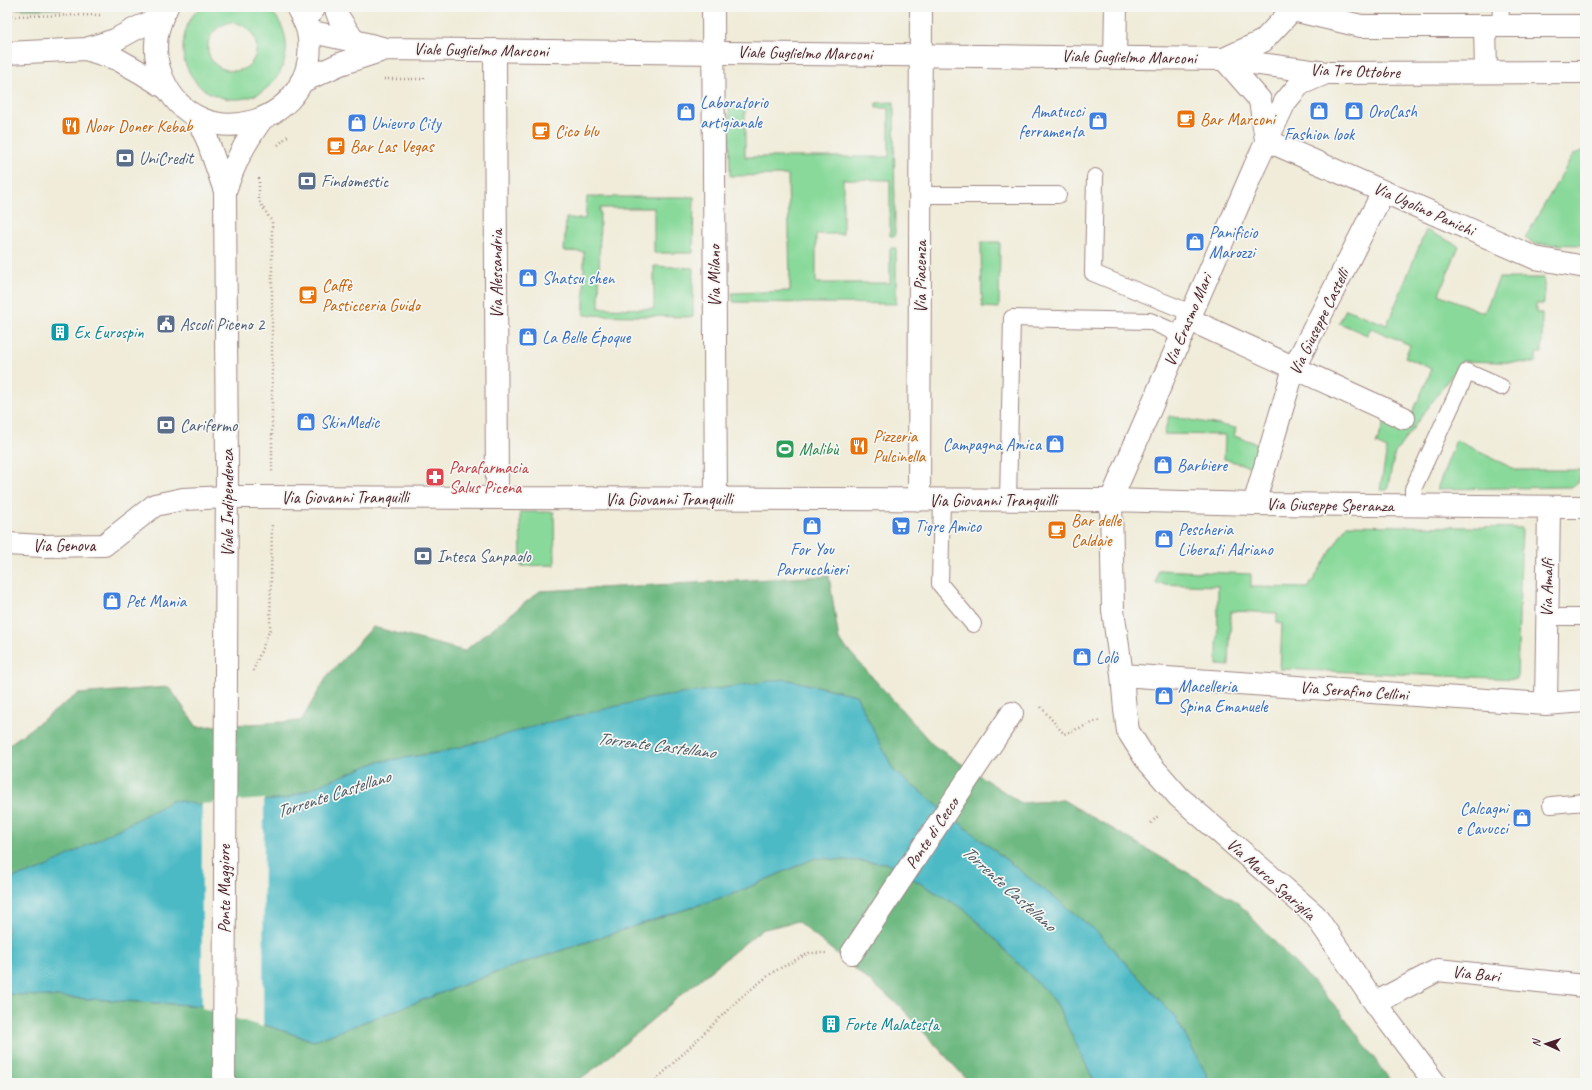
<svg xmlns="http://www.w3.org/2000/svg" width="1592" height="1090" font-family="Caveat,sans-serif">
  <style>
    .green { fill: #88d99a; stroke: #697c62; fill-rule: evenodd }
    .forest { fill: #6eb982; stroke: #5c6c56 }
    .water { fill: #4cbac5; stroke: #4b6c78 }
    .pier { fill: #f0ecd9 }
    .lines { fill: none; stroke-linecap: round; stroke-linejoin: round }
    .service-casing { stroke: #9d8682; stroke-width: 18 }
    .pedestrian-casing { stroke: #9d8682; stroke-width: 24 }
    .minor-casing { stroke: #9d8682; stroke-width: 24 }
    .tertiary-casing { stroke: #9d8682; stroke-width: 24 }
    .path { stroke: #9d8682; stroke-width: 2.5; stroke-dasharray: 1 3; stroke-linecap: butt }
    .service { stroke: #fff; stroke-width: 16 }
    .pedestrian { stroke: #fff; stroke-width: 22 }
    .minor { stroke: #fff; stroke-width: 22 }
    .tertiary { stroke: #fff; stroke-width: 22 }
    .labels { text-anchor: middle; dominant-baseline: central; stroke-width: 3.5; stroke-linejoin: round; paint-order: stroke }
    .street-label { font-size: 17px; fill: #4a1f2b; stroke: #f6f6f2 }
    .shop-label { font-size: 17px; fill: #366cbe; stroke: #f6f6f2; text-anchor: start }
    .food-label { font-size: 17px; fill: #c56008; stroke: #f6f6f2; text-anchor: start }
    .service-label { font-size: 17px; fill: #4e5e75; stroke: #f6f6f2; text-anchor: start }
    .culture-label { font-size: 17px; fill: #0d838f; stroke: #f6f6f2; text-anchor: start }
    .leisure-label { font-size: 17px; fill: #27864d; stroke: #f6f6f2; text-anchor: start }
    .health-label { font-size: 17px; fill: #be3a42; stroke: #f6f6f2; text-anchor: start }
    .water-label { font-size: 18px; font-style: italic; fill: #4b5561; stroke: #f6f6f2 }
  </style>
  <rect width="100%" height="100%" fill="#f6f6f2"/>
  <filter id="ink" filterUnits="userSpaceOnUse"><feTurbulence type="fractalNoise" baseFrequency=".025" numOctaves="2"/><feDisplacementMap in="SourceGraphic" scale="8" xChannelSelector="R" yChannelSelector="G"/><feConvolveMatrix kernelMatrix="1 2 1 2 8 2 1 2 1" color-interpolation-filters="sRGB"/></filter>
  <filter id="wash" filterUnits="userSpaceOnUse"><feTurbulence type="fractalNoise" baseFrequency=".012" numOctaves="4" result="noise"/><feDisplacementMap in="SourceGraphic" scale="16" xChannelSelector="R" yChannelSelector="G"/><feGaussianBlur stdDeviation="0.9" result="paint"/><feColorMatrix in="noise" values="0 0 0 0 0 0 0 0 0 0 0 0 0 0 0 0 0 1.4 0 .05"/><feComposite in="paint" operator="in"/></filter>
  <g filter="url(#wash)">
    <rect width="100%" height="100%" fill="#f0ecd9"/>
    <path class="green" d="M 7,7 L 63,7 L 63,9 L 7,9 Z
      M 201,7 L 267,7 C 310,44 275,112 220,97 C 210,94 201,89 195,81 C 188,71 183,62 183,50 C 183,34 188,17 201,7 ZM 232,22 C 270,28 260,78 227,70 C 218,68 212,63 209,55 C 204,38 216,25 232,22 Z
      M 894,102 L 895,236 L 890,236 L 890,180 L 843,179 L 843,234 L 816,234 L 816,283 L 890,283 L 890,248 L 896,248 L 896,304 L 733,302 L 732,293 L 790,291 L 788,175 L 730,176 L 729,103 L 757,103 L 756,108 L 745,108 L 745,157 L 889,157 L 889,108 L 876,108 L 876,103 Z
      M 1581,151 L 1585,151 L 1583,245 L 1535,244 L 1525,238 L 1573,155 Z
      M 587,197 L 694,197 L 693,253 L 654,253 L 654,208 L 600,208 L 599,308 L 654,309 L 654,266 L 693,268 L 693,317 L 584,315 L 584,252 L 564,251 L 566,218 L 585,219 Z
      M 1426,230 L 1459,246 L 1439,294 L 1484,313 L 1499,278 L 1544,278 L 1544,304 L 1536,304 L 1536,313 L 1542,313 L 1542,353 L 1536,353 L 1536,363 L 1462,361 L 1395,453 L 1387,490 L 1380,490 L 1387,449 L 1376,444 L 1387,417 L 1407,425 L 1432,369 L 1405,357 L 1410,345 L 1371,328 L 1367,335 L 1339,323 L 1346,309 L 1387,325 Z
      M 981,242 L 1000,242 L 999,308 L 982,307 Z
      M 1169,416 L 1236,428 L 1234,436 L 1263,445 L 1255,468 L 1224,459 L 1225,435 L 1164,434 Z
      M 1456,440 L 1516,470 L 1583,470 L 1578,483 L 1570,487 L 1437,489 Z
      M 520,512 L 554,512 L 555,565 L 521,566 Z
      M 1347,525 L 1522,528 L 1517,679 L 1280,669 L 1282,624 L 1277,623 L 1277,613 L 1231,611 L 1229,666 L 1217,665 L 1218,586 L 1156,584 L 1158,570 L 1251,574 L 1251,587 L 1308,588 Z"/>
    <path class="forest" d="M 829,576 L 839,640 L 933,745 L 1021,803 L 1063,800 L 1236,901 L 1340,1011 L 1392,1083 L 1211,1083 L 1175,1017 L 1095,930 L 894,771 L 856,695 L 785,679 L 442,752 L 377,762 L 285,799 L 205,806 L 40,870 L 7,879 L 7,746 L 78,694 L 169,687 L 197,727 L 301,721 L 328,675 L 373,627 L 464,651 L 540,591 Z
      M 815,858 L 886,863 L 967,911 L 1055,1001 L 1095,1083 L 970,1083 L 901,1007 L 797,921 L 761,930 L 682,994 L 602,1063 L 574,1083 L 7,1083 L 7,994 L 206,1006 L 314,1041 L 505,969 L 738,892 Z"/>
    <path class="water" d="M 785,679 L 856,695 L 894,771 L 1095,930 L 1175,1017 L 1211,1083 L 1095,1083 L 1055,1001 L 967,911 L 886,863 L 815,858 L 738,892 L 505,969 L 314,1041 L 206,1006 L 7,994 L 7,879 L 40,870 L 174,800 L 205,806 L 285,799 L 377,762 L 442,752 L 550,722 L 647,699 Z"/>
    <path class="pier" d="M 264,799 L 263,1027 L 202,1008 L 202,804 Z"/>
  </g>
  <g filter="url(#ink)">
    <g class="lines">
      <defs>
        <path id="service" d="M 1500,26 L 1501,7
          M 1095,177 L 1093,273 L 1191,313
          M 920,195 L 1058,195
          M 942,500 L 940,584 L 973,624
          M 1008,500 L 1012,318 L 1150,321 L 1181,335
          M 1413,506 L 1413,489 L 1467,372 L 1501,387
          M 1547,617 L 1585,617
          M 1551,805 L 1585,802"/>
        <path id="pedestrian" d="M 852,953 L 1012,713"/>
        <path id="minor" d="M 335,7 L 339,18 L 354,41
          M 713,7 L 716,499
          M 305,21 L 315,7
          M 1485,26 L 1486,72
          M 86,49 L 117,59 L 140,72 L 166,88
          M 495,50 L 497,498
          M 7,53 L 86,49 L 115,40 L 137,28 L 161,18
          M 1115,57 L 1116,7
          M 1224,59 L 1260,100 L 1266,140 L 1535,258 L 1585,267
          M 1326,73 L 1300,84 L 1285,102 L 1255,166 L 1111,500 L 1113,610 L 1122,675 L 1125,710 L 1128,731 L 1145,758 L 1179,797 L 1315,915 L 1375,1003 L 1435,1083
          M 1188,319 L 1404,418
          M 919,500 L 921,7
          M 1254,504 L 1294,368 L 1383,192
          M 7,544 L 43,546 L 104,545 L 155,505 L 183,499 L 227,497 L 1111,500 L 1254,504 L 1585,507
          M 1122,675 L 1546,704 L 1585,701
          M 1546,704 L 1549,507
          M 1375,1003 L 1438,970 L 1585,986"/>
        <path id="tertiary" d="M 167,7 C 155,29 152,53 162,77 C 197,163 325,123 308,32 C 306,23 301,15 297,7
          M 1293,10 L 1361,26 L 1585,26
          M 308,31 L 354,41 L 386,49 L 1224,59 L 1326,73 L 1585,72
          M 1224,59 L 1263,41 L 1295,7
          M 301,82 L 340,64 L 386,49
          M 196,116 L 207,139 L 225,191
          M 224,1083 L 227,468 L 225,191 C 235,162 244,144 262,119"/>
      </defs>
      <use href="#service" class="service-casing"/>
      <use href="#pedestrian" class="pedestrian-casing"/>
      <use href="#minor" class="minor-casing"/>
      <use href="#tertiary" class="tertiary-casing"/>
      <path class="path" d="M 7,16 L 102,15
        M 384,79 L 424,79 L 424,76
        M 278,145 L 289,135
        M 259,178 L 259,201 L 272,222 L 272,472
        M 253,671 L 270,629 L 272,523
        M 1041,707 L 1064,734 L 1100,720
        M 1151,823 L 1159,815
        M 653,1083 L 740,998 L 773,972 L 809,953 L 826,953"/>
      <use href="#service" class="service"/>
      <use href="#pedestrian" class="pedestrian"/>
      <use href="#minor" class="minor"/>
      <use href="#tertiary" class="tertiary"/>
    </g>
  </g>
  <defs>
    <symbol id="shop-square" viewBox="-11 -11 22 22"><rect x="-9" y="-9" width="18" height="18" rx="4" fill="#3f7fe0" stroke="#f6f6f2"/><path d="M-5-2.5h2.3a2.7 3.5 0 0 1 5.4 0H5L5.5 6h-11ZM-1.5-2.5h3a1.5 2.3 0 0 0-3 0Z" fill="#fff"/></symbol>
    <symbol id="cafe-square" viewBox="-11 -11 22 22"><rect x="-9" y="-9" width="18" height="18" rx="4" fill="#e8710a" stroke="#f6f6f2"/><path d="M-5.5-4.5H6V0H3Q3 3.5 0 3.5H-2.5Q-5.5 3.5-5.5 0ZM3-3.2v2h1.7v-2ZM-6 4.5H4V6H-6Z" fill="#fff"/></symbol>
    <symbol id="restaurant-square" viewBox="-11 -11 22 22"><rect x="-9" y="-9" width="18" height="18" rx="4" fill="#e8710a" stroke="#f6f6f2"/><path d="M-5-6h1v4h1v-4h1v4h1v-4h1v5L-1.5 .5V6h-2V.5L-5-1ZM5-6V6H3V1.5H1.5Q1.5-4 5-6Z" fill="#fff"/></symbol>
    <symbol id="bank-square" viewBox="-11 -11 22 22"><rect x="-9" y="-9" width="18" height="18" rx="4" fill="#5c6f8a" stroke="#f6f6f2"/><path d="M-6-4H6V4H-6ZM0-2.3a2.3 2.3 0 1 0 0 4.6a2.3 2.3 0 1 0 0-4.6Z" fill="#fff"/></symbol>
    <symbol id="civic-square" viewBox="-11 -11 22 22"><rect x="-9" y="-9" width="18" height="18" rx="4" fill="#5c6f8a" stroke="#f6f6f2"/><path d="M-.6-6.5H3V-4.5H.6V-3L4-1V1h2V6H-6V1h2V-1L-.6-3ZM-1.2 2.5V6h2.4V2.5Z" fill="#fff"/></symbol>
    <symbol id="building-square" viewBox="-11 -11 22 22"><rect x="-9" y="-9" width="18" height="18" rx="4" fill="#0f9aa8" stroke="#f6f6f2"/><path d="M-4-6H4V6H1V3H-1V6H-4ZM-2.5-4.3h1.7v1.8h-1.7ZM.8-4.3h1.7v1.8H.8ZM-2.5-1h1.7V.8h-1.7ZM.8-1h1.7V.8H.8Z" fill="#fff"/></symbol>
    <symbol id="stadium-square" viewBox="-11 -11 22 22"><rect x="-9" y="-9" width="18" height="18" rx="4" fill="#2e9e5b" stroke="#f6f6f2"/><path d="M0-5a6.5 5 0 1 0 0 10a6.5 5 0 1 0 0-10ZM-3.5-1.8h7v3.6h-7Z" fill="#fff"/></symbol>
    <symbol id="pharmacy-square" viewBox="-11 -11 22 22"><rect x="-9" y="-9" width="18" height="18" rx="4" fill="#e0444e" stroke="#f6f6f2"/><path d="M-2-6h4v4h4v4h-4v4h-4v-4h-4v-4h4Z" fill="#fff"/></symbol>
    <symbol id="supermarket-square" viewBox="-11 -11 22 22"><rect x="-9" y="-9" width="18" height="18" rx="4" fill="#3f7fe0" stroke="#f6f6f2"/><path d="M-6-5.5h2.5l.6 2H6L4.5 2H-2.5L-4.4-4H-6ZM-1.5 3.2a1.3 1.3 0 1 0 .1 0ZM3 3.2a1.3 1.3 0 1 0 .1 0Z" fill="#fff"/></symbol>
  </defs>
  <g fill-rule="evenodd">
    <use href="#shop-square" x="1308" y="100" width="22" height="22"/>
    <use href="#shop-square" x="1343" y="100" width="22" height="22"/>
    <use href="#shop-square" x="675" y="101" width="22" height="22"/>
    <use href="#cafe-square" x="1175" y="108" width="22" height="22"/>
    <use href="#shop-square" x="1087" y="110" width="22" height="22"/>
    <use href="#shop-square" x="346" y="112" width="22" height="22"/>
    <use href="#restaurant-square" x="60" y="115" width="22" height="22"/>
    <use href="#cafe-square" x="530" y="120" width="22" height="22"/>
    <use href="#cafe-square" x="325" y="135" width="22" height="22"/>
    <use href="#bank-square" x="114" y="147" width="22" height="22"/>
    <use href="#bank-square" x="296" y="170" width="22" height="22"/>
    <use href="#shop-square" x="1184" y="231" width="22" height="22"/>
    <use href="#shop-square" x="517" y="267" width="22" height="22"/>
    <use href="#cafe-square" x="297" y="284" width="22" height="22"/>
    <use href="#civic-square" x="155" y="313" width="22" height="22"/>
    <use href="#building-square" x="49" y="321" width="22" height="22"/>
    <use href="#shop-square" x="517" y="326" width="22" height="22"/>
    <use href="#shop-square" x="295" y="411" width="22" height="22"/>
    <use href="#bank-square" x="155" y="414" width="22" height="22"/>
    <use href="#shop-square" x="1044" y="433" width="22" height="22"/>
    <use href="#restaurant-square" x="848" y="435" width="22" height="22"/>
    <use href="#stadium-square" x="774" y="438" width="22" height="22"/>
    <use href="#shop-square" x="1152" y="454" width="22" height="22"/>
    <use href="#pharmacy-square" x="424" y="466" width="22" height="22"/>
    <use href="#shop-square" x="801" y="515" width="22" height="22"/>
    <use href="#supermarket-square" x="890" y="515" width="22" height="22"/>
    <use href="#cafe-square" x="1046" y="519" width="22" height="22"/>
    <use href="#shop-square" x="1153" y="528" width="22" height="22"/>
    <use href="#bank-square" x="412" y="545" width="22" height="22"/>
    <use href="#shop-square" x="101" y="590" width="22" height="22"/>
    <use href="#shop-square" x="1071" y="646" width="22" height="22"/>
    <use href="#shop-square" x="1153" y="685" width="22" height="22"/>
    <use href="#shop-square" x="1511" y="807" width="22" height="22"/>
    <use href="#building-square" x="820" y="1013" width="22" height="22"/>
  </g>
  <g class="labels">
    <g class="street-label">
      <text transform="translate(481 50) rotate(1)">Viale Guglielmo Marconi</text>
      <text transform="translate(805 53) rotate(1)">Viale Guglielmo Marconi</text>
      <text transform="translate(1129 57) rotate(1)">Viale Guglielmo Marconi</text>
      <text transform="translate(1355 71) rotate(2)">Via Tre Ottobre</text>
      <text transform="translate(1424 209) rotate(24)">Via Ugolino Panichi</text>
      <text transform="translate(496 274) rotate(-90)">Via Alessandria</text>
      <text transform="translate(714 276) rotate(-90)">Via Milano</text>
      <text transform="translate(920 277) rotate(-90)">Via Piacenza</text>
      <text transform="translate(1188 320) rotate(-67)">Via Erasmo Mari</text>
      <text transform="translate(1319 322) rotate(-64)">Via Giuseppe Castelli</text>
      <text x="345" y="497">Via Giovanni Tranquilli</text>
      <text x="669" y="499">Via Giovanni Tranquilli</text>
      <text x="993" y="500">Via Giovanni Tranquilli</text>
      <text transform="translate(227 503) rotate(-90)">Viale Indipendenza</text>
      <text transform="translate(1330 505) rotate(1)">Via Giuseppe Speranza</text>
      <text x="64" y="545">Via Genova</text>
      <text transform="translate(1547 588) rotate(-89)">Via Amalfi</text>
      <text transform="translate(1354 691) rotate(4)">Via Serafino Cellini</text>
      <text transform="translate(932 833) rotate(-56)">Ponte di Cecco</text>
      <text transform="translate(1271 879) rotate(42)">Via Marco Sgariglia</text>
      <text transform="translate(224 889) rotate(-90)">Ponte Maggiore</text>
      <text transform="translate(1476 974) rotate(6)">Via Bari</text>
    </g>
    <g class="shop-label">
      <text x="700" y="102">Laboratorio<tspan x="700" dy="20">artigianale</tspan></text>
      <text x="1084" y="111" text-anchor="end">Amatucci<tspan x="1084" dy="20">ferramenta</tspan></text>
      <text x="1368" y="111">OroCash</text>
      <text x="371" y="123">Unieuro City</text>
      <text x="1319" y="134" text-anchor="middle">Fashion look</text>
      <text x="1209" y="232">Panificio<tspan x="1209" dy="20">Marozzi</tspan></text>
      <text x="542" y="278">Shatsu shen</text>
      <text x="542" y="337">La Belle Époque</text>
      <text x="320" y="422">SkinMedic</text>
      <text x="1041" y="444" text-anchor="end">Campagna Amica</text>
      <text x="1177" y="465">Barbiere</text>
      <text x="915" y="526">Tigre Amico</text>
      <text x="1178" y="529">Pescheria<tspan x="1178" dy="20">Liberati Adriano</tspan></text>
      <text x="812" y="549" text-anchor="middle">For You<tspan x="812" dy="20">Parrucchieri</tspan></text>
      <text x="126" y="601">Pet Mania</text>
      <text x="1096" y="657">Lolò</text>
      <text x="1178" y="686">Macelleria<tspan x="1178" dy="20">Spina Emanuele</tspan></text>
      <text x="1508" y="808" text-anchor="end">Calcagni<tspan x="1508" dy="20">e Cavucci</tspan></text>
    </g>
    <g class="food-label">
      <text x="1200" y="119">Bar Marconi</text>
      <text x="85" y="126">Noor Doner Kebab</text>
      <text x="555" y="131">Cico blu</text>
      <text x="350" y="146">Bar Las Vegas</text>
      <text x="322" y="285">Caffè<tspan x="322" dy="20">Pasticceria Guido</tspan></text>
      <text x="873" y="436">Pizzeria<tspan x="873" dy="20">Pulcinella</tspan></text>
      <text x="1071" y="520">Bar delle<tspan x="1071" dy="20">Caldaie</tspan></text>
    </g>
    <g class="service-label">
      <text x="139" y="158">UniCredit</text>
      <text x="321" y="181">Findomestic</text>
      <text x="180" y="324">Ascoli Piceno 2</text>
      <text x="180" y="425">Carifermo</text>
      <text x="437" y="556">Intesa Sanpaolo</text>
    </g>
    <g class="culture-label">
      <text x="74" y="332">Ex Eurospin</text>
      <text x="845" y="1024">Forte Malatesta</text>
    </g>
    <g class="leisure-label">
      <text x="799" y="449">Malibù</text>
    </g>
    <g class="health-label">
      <text x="449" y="467">Parafarmacia<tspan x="449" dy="20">Salus Picena</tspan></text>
    </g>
    <g class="water-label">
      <text transform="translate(656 745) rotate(7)">Torrente Castellano</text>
      <text transform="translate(333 794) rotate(-18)">Torrente Castellano</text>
      <text transform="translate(1009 888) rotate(42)">Torrente Castellano</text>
    </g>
  </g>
  <rect width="1592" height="1090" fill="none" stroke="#f6f6f2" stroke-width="24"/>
  <g transform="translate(1546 1044) rotate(273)" stroke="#f6f6f2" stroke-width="3" paint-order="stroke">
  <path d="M0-3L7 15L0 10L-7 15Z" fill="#4a1f2b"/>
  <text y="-6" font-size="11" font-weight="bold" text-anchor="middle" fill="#4a1f2b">N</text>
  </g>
</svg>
